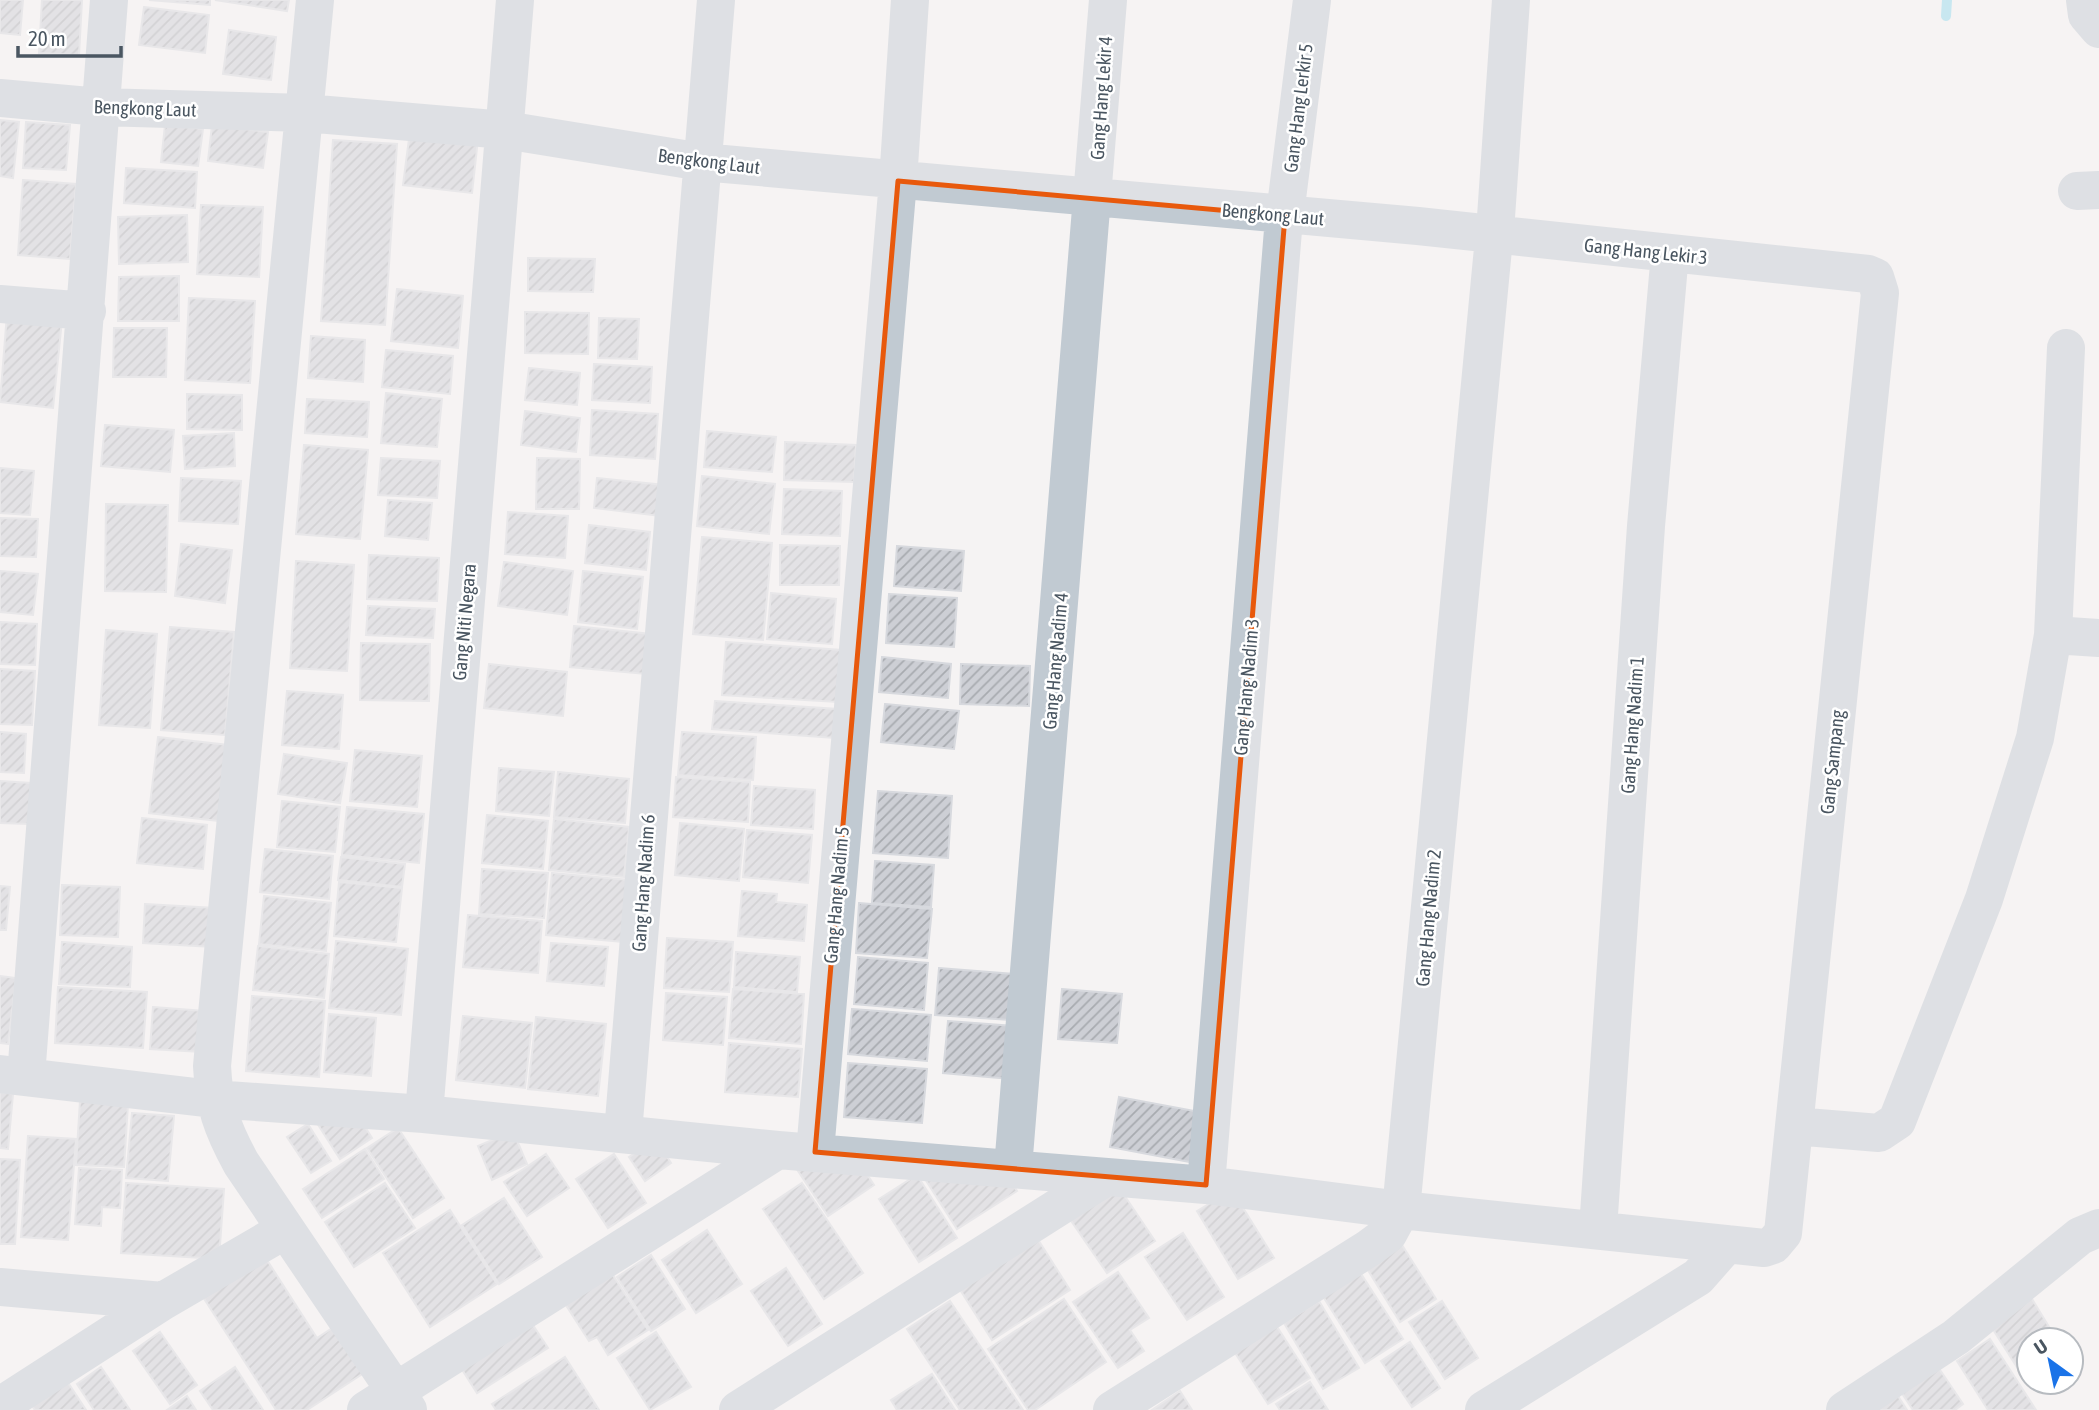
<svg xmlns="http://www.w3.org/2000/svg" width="2099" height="1410" font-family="'Asap Condensed',sans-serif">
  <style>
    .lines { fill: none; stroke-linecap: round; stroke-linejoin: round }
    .stream { stroke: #90daee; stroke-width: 10 }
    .building { fill: url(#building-hatch); stroke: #d7d9de; stroke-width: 2 }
    .minor { stroke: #c1cad2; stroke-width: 38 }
    .marked { fill: none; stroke: #e8590c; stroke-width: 5; stroke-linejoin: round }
    .labels { text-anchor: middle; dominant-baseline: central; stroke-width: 5; stroke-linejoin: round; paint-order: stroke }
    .street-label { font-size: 19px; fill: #4a5661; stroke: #fff }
  </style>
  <defs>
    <pattern id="building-hatch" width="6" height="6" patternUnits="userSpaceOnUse" patternTransform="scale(1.75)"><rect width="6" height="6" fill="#cdcfd5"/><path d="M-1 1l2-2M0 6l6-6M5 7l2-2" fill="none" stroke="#a8abb0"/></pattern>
  </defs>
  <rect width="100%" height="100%" fill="#f5f3f3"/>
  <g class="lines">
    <path class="stream" d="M 1946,16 L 1947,0"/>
  </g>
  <path class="building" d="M 0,0 L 23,0 L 20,35 L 0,33 Z
    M 42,0 L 82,0 L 79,55 L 39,53 Z
    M 149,0 L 210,0 L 210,5 Z
    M 215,0 L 289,0 L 287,11 Z
    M 144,7 L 209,15 L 205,53 L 139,45 Z
    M 229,30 L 276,37 L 271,80 L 223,74 Z
    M 0,120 L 19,122 L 13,178 L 0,176 Z
    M 26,122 L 70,125 L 66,170 L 23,168 Z
    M 165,125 L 203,129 L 198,166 L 161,162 Z
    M 212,125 L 268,132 L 263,168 L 208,161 Z
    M 410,131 L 478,139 L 472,193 L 403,185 Z
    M 333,140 L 397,144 L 385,325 L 321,321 Z
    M 126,168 L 197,172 L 195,208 L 124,203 Z
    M 23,180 L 76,184 L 70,259 L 18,255 Z
    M 201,205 L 263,207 L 259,277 L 197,274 Z
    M 187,215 L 188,262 L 119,264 L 118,217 Z
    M 528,258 L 595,259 L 593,292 L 528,291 Z
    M 179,276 L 179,321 L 118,321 L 119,277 Z
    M 397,289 L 463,296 L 458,348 L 391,341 Z
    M 189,298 L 255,301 L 250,383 L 185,380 Z
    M 525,312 L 589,313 L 588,354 L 525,353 Z
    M 7,314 L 62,320 L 53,408 L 0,402 Z
    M 599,318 L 639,319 L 637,359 L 598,358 Z
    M 114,328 L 167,328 L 166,377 L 113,377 Z
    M 311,336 L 365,340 L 363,382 L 308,378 Z
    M 386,350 L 453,356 L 450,394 L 382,387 Z
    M 594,364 L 652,367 L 650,403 L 592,400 Z
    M 529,368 L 580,373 L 577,405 L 525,400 Z
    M 386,393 L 442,399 L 437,447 L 381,443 Z
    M 187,394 L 242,395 L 242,430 L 187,429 Z
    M 307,399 L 369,402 L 367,437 L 305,433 Z
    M 592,410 L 658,414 L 655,459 L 590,455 Z
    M 525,411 L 580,418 L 576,452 L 521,445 Z
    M 105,425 L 174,430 L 170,472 L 101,466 Z
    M 707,431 L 776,437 L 772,472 L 704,467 Z
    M 234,433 L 235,466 L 185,469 L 183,436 Z
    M 785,442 L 856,445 L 854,482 L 784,480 Z
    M 304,445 L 368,450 L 360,539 L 296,534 Z
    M 381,458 L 440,461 L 437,498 L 378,495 Z
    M 537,458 L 580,459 L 579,509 L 536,509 Z
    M 0,468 L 34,471 L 30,515 L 0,513 Z
    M 702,476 L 775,484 L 769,534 L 697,526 Z
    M 181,478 L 241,481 L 238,524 L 179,521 Z
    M 597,478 L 664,485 L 660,516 L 594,508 Z
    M 784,489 L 842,491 L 840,536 L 782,534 Z
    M 388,500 L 432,503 L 428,540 L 385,536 Z
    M 106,504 L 168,505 L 166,592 L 105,591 Z
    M 508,512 L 568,516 L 565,558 L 505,554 Z
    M 0,518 L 38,519 L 36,557 L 0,556 Z
    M 589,525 L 650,532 L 646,570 L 585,563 Z
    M 702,537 L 772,543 L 763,640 L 693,634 Z
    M 181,544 L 232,550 L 225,603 L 175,596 Z
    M 780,545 L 840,546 L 839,585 L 780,585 Z
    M 897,546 L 964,551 L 961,591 L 894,586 Z
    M 369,555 L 439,558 L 437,601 L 367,599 Z
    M 296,561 L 354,565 L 347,671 L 290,668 Z
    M 504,562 L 573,571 L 567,615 L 498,606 Z
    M 0,571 L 38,574 L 33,615 L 0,612 Z
    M 583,571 L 643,577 L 637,629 L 578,622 Z
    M 771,593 L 836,599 L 832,644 L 767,639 Z
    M 889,594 L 957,598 L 954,647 L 886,643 Z
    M 368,606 L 435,609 L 433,638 L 366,635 Z
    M 0,622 L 37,624 L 35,665 L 0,664 Z
    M 574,626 L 651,634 L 646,674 L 570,667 Z
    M 170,627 L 234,632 L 225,735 L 161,730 Z
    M 106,630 L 157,634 L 150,728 L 99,725 Z
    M 726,642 L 842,650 L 838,702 L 722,695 Z
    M 361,643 L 430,644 L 429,701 L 360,700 Z
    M 882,657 L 951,664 L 948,698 L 879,692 Z
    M 489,664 L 567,672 L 563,716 L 484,708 Z
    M 961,664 L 1030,666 L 1029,706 L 960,704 Z
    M 0,669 L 35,671 L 32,725 L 0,724 Z
    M 287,691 L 343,695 L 339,749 L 282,745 Z
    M 715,701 L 838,709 L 835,738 L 712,729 Z
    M 885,704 L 959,711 L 954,749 L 881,742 Z
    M 0,732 L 26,734 L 24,773 L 0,772 Z
    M 682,732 L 756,737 L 753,780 L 678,775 Z
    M 158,737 L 228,745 L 218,821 L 149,813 Z
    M 355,750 L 422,756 L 417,807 L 350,801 Z
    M 284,754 L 347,763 L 340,803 L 278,794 Z
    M 499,768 L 554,772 L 549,816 L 496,811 Z
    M 558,772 L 629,779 L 625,823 L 554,817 Z
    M 676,777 L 750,782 L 748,822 L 673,817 Z
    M 0,781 L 31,783 L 29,824 L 0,823 Z
    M 754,786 L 815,790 L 813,829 L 751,825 Z
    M 878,791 L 952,796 L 948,858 L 873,853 Z
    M 282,801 L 340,807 L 335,852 L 277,847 Z
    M 347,807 L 424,814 L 419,863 L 342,855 Z
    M 487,815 L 548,821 L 543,869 L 482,863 Z
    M 142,818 L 207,825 L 203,869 L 137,863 Z
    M 554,819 L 629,827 L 624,877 L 549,870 Z
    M 680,823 L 744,829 L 739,881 L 675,875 Z
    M 747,830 L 812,835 L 808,883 L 743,877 Z
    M 265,849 L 333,856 L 329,899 L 260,892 Z
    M 341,857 L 405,864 L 402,887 L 338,880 Z
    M 875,861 L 934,865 L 931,907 L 872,903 Z
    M 482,869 L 548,873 L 544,918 L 479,914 Z
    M 552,873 L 629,880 L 623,942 L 546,935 Z
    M 339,882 L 402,888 L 396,942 L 334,936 Z
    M 62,885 L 120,887 L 118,937 L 60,935 Z
    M 0,886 L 10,887 L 6,930 L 0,930 Z
    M 742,891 L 777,894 L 776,902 L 807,905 L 804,941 L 738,936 Z
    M 264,896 L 331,903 L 326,951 L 259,944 Z
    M 859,903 L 932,909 L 927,958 L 856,953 Z
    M 145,904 L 215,908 L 213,947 L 143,943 Z
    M 468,915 L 542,921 L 538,973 L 463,967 Z
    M 667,938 L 733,942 L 729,992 L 664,988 Z
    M 336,941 L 408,949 L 401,1015 L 329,1008 Z
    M 62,942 L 132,947 L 130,987 L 59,984 Z
    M 551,943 L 608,947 L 604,986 L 547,981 Z
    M 258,946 L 329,954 L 324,998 L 253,990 Z
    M 736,952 L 800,957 L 797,992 L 734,987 Z
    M 858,957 L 928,963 L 924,1010 L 854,1004 Z
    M 939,968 L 1014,974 L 1010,1020 L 935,1015 Z
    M 0,976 L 16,978 L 8,1044 L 0,1043 Z
    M 58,987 L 147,992 L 143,1048 L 55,1043 Z
    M 733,989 L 804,994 L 801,1044 L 729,1038 Z
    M 1062,989 L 1122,994 L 1117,1043 L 1058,1039 Z
    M 666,993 L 727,997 L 723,1045 L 663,1040 Z
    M 252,996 L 325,1001 L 319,1077 L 246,1071 Z
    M 153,1007 L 204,1011 L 202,1052 L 150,1049 Z
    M 852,1009 L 931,1015 L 927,1061 L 848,1054 Z
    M 329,1014 L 376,1018 L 371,1076 L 324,1072 Z
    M 463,1016 L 532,1023 L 525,1088 L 456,1080 Z
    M 536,1017 L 606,1024 L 598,1096 L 528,1089 Z
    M 948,1021 L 1014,1026 L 1010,1079 L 943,1073 Z
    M 729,1043 L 802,1049 L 798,1097 L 725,1092 Z
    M 848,1063 L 927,1069 L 922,1123 L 844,1117 Z
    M 0,1092 L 13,1094 L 8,1149 L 0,1148 Z
    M 1119,1097 L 1200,1112 L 1190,1162 L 1110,1147 Z
    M 80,1101 L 128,1104 L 124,1167 L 76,1165 Z
    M 355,1111 L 372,1138 L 340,1159 L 315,1120 Z
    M 132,1113 L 174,1116 L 168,1181 L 126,1178 Z
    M 308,1124 L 331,1161 L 311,1173 L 287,1137 Z
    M 398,1128 L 444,1198 L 413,1218 L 367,1148 Z
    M 513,1131 L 527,1164 L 492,1180 L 478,1146 Z
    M 28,1136 L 76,1139 L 68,1240 L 21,1237 Z
    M 656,1139 L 671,1163 L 645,1181 L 629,1157 Z
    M 365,1149 L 384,1179 L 322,1218 L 303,1189 Z
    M 546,1154 L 569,1188 L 527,1216 L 504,1182 Z
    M 614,1154 L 646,1203 L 608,1228 L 576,1179 Z
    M 855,1156 L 874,1185 L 828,1216 L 796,1168 Z
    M 0,1159 L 20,1160 L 15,1244 L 0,1244 Z
    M 79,1168 L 122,1170 L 120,1208 L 102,1207 L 101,1226 L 75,1224 Z
    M 918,1168 L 1003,1168 L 1017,1191 L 957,1229 Z
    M 917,1175 L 957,1238 L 919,1262 L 879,1199 Z
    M 1114,1180 L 1155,1241 L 1107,1273 L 1065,1212 Z
    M 126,1183 L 224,1189 L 219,1259 L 121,1253 Z
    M 385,1183 L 415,1228 L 354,1267 L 325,1222 Z
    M 802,1183 L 863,1273 L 824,1299 L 763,1209 Z
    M 1232,1190 L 1274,1258 L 1238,1279 L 1197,1211 Z
    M 504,1198 L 542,1257 L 499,1284 L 462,1225 Z
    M 450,1210 L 497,1284 L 430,1327 L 383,1253 Z
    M 1030,1227 L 1070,1290 L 992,1340 L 952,1277 Z
    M 707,1230 L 742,1284 L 696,1313 L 662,1260 Z
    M 1183,1233 L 1224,1297 L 1187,1320 L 1145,1257 Z
    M 1402,1245 L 1436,1299 L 1400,1322 L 1366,1267 Z
    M 651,1255 L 685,1309 L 651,1331 L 617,1277 Z
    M 265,1257 L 317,1338 L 337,1325 L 367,1371 L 307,1410 L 276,1410 L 203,1297 Z
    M 1356,1266 L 1403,1339 L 1365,1363 L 1319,1290 Z
    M 786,1268 L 822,1324 L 788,1346 L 751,1291 Z
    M 609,1269 L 648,1330 L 608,1355 L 597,1337 L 589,1341 L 562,1299 Z
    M 1118,1272 L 1149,1318 L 1130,1330 L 1144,1351 L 1118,1368 L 1073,1302 Z
    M 2029,1294 L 2057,1340 L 2029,1340 L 2029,1367 L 2020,1372 L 1987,1320 Z
    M 1064,1299 L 1106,1362 L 1035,1410 L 1028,1410 L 988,1349 Z
    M 950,1301 L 1023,1410 L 960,1410 L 907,1329 Z
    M 1319,1301 L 1359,1368 L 1323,1389 L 1284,1323 Z
    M 1442,1301 L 1478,1358 L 1445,1379 L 1409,1322 Z
    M 525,1313 L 548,1348 L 477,1393 L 454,1357 Z
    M 1272,1319 L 1310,1378 L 1268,1404 L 1230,1345 Z
    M 160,1332 L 197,1385 L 170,1404 L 133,1351 Z
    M 656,1332 L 691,1387 L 650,1410 L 617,1358 Z
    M 1990,1339 L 2036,1410 L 1988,1410 L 1957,1361 Z
    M 1410,1342 L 1440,1388 L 1412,1407 L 1381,1361 Z
    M 565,1357 L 599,1410 L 496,1410 L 492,1404 Z
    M 1936,1364 L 1963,1404 L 1955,1410 L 1913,1410 L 1899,1389 Z
    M 101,1367 L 130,1410 L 94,1410 L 77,1384 Z
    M 235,1367 L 263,1410 L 213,1410 L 200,1391 Z
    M 932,1374 L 955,1410 L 897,1410 L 891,1400 Z
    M 65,1378 L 86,1410 L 35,1410 L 29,1402 Z
    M 1310,1382 L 1328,1410 L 1280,1410 L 1276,1404 Z
    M 1180,1391 L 1192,1410 L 1152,1410 Z
    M 187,1396 L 196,1410 L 167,1410 Z
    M 1898,1396 L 1907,1410 L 1875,1410 Z"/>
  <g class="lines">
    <path class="minor" d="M 315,0 L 212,1066 C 214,1106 222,1128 241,1163 L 408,1410
      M 2085,0 L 2087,15 L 2099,29
      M 0,98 L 100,107 L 305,113 L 505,130 L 702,162 L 1418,226 L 1868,274 L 1875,277 L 1880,293 L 1783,1233 L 1773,1245 L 1764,1248 L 1401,1210 L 1206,1185 L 778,1150 L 424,1114 L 213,1099 L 0,1074
      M 2077,191 L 2099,190
      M 0,304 L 87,311
      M 2053,635 L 2099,638
      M 26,1076 L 109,0
      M 424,1114 L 515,0
      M 1794,1126 L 1879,1133 L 1897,1121 L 1984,899 L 2035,738 L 2053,635 L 2066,348
      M 623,1133 L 716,0
      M 815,1152 L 898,181 L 910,0
      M 1013,1168 L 1108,0
      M 1206,1185 L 1283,230 L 1312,0
      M 1598,1229 L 1646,526 L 1670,253
      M 0,1287 L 163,1301
      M 0,1406 L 163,1301 L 285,1230
      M 366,1410 L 778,1150
      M 738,1410 L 1106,1177
      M 1112,1410 L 1369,1248 L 1388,1234 L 1401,1210 L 1496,217 L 1511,0
      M 1484,1410 L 1698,1277 L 1727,1244
      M 1845,1410 L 1956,1337 L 2080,1236 L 2099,1228"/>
  </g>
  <path d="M0 0H2099V1410H0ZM 898,181 L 1285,216 L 1206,1185 L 815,1152 Z" fill="#f5f3f3" fill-opacity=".55" fill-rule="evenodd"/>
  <path class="marked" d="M 898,181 L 1285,216 L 1206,1185 L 815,1152 Z"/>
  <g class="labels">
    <g class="street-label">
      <text transform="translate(1101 98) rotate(-86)">Gang Hang Lekir 4</text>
      <text transform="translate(145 108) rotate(2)">Bengkong Laut</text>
      <text transform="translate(1298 108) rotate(-83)">Gang Hang Lerkir 5</text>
      <text transform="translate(709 161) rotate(7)">Bengkong Laut</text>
      <text transform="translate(1273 214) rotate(5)">Bengkong Laut</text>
      <text transform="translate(1646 251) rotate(6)">Gang Hang Lekir 3</text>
      <text transform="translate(464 622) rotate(-85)">Gang Niti Negara</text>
      <text transform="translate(1055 661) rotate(-85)">Gang Hang Nadim 4</text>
      <text transform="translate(1246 687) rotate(-85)">Gang Hang Nadim 3</text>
      <text transform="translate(1632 725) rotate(-86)">Gang Hang Nadim 1</text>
      <text transform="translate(1832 762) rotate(-84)">Gang Sampang</text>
      <text transform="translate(643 883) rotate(-86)">Gang Hang Nadim 6</text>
      <text transform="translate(836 895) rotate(-85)">Gang Hang Nadim 5</text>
      <text transform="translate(1428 918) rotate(-85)">Gang Hang Nadim 2</text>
    </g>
  </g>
  <g transform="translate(2050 1361) rotate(327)"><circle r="33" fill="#ffffff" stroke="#b7bbc0" stroke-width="2"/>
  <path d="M0-5L12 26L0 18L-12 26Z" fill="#1a73e8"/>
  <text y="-10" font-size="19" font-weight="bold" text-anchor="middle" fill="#4a5661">U</text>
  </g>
  <path d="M18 46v10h103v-10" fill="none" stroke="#4a5661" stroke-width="3.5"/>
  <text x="28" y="46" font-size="21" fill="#4a5661" stroke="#ffffff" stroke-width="5" paint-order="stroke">20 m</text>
</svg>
